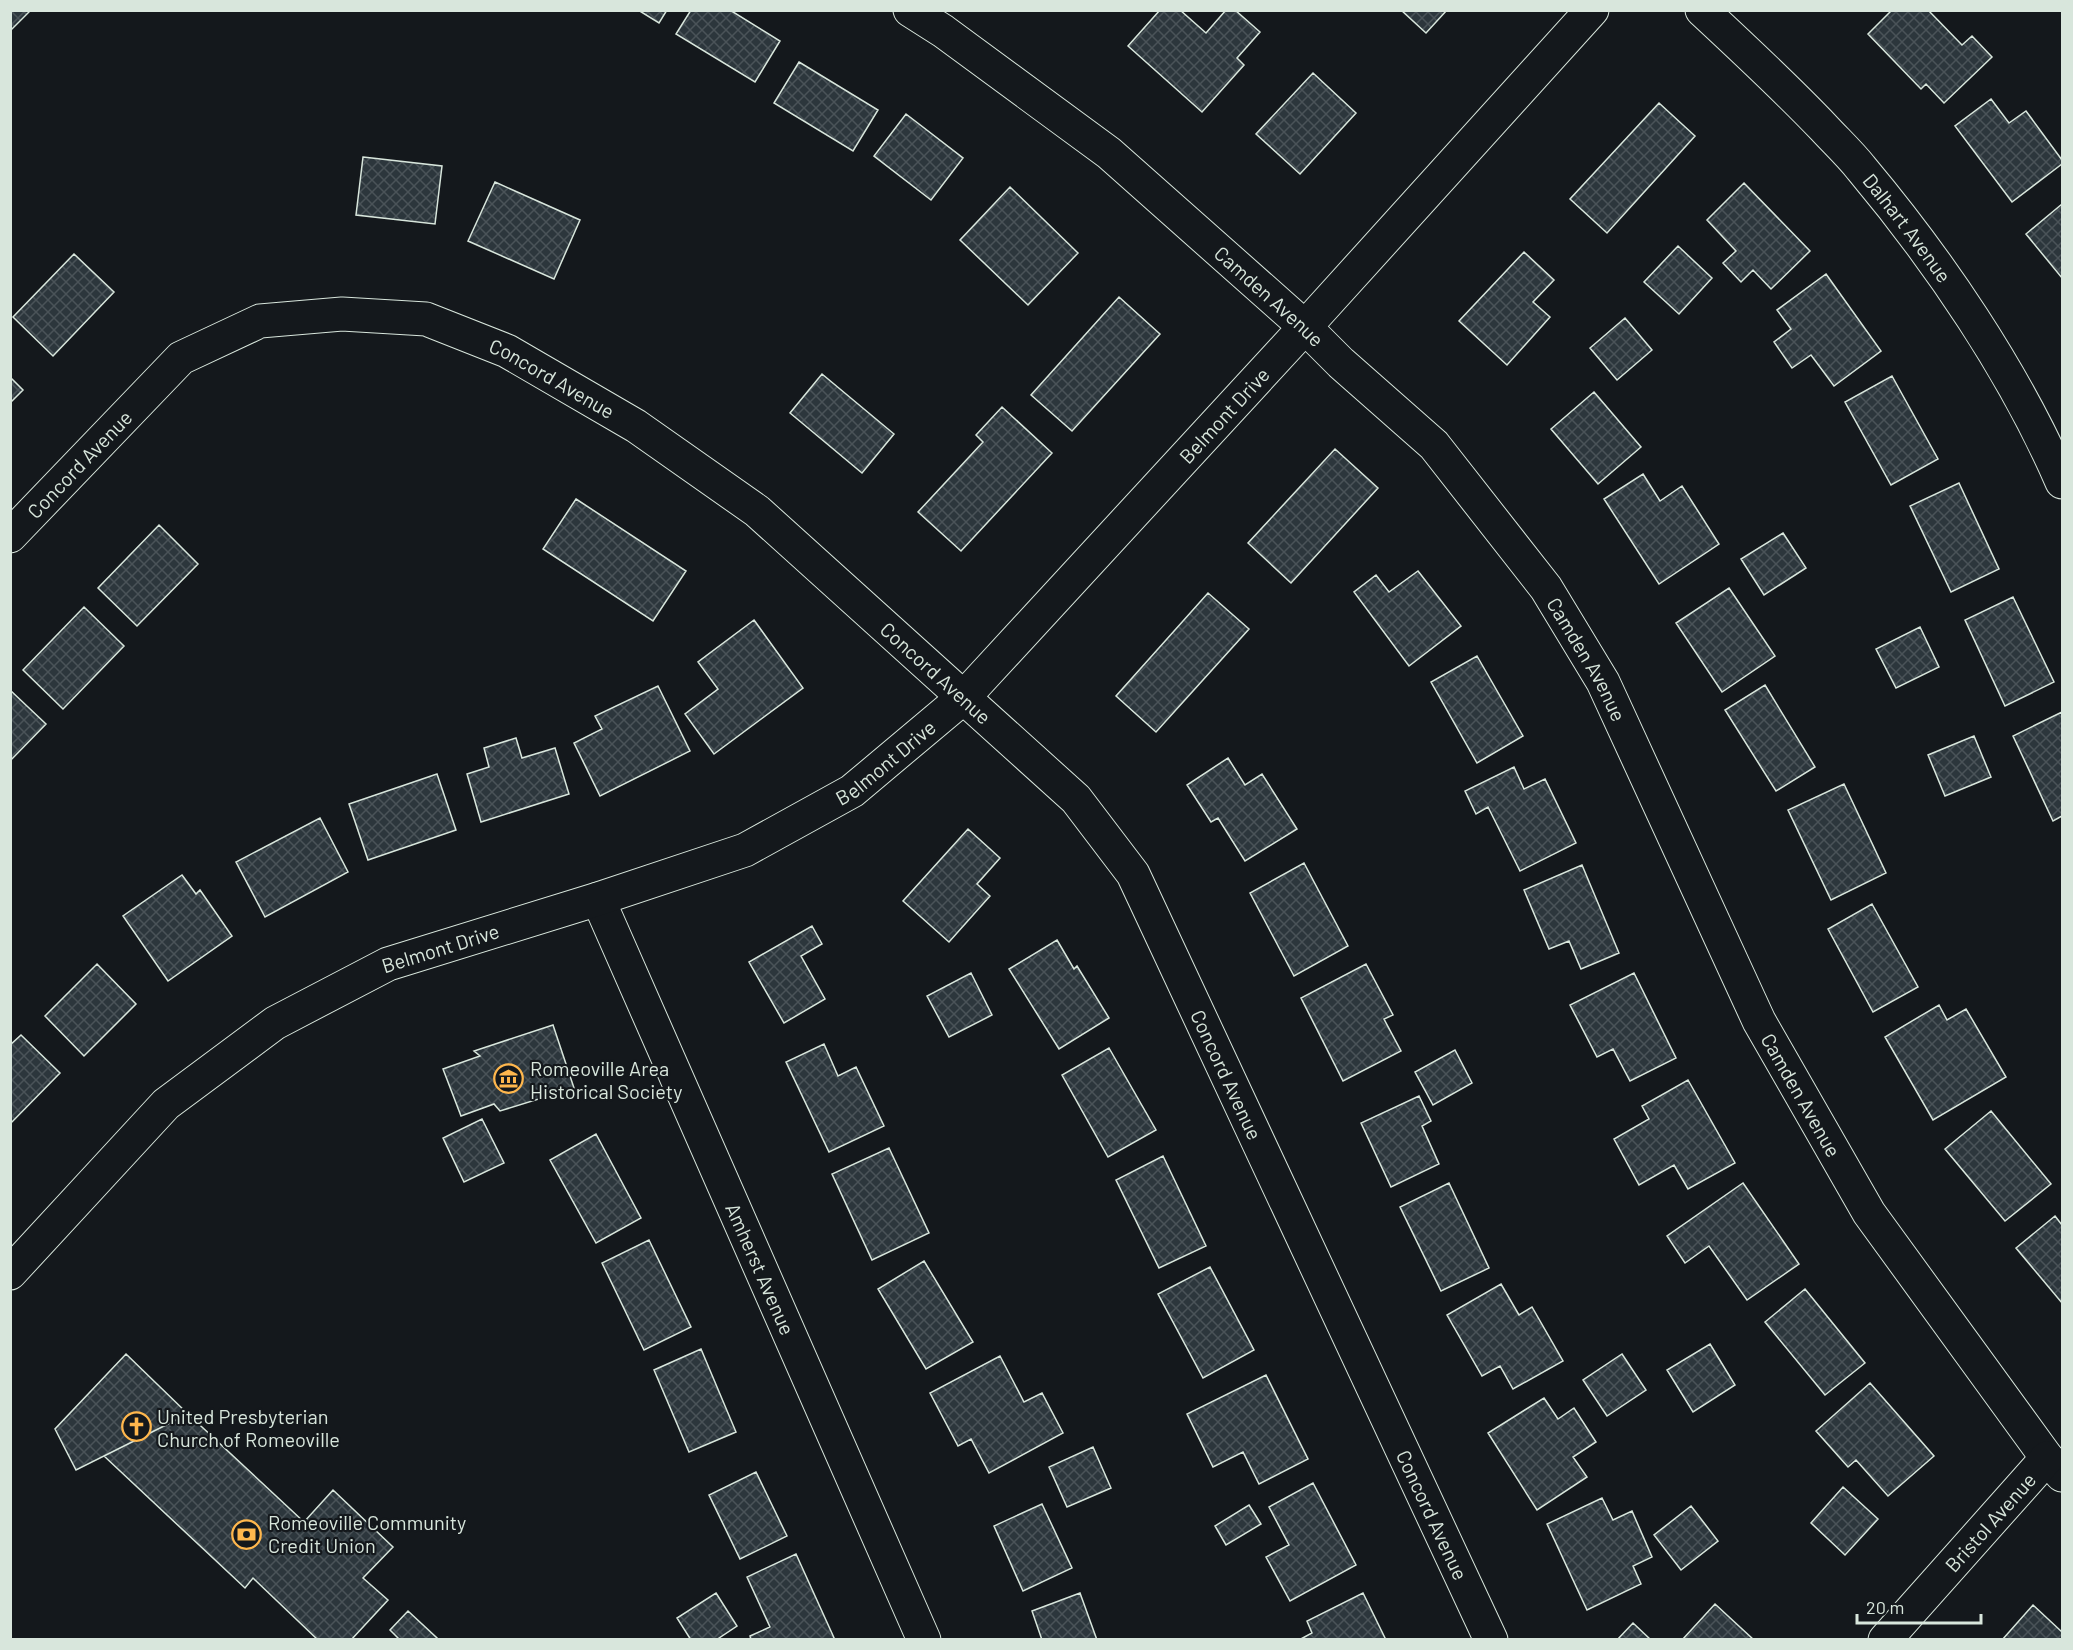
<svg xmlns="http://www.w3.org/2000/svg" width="2073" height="1650" font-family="Barlow,sans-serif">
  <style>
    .building { fill: url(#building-cross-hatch); stroke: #d8e6dc; stroke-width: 1.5 }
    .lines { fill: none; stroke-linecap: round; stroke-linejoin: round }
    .minor-casing { stroke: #d8e6dc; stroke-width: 35 }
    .minor { stroke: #14181c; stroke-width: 33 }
    .labels { text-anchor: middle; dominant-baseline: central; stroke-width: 4.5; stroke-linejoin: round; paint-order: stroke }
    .street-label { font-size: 20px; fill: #d8e6dc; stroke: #14181c }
    .poi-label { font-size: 20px; fill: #d8e6dc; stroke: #14181c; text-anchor: start }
  </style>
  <defs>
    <pattern id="building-cross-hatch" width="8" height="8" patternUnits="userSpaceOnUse" patternTransform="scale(1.5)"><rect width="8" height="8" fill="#2c363c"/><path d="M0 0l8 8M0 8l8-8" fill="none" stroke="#4a5358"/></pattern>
  </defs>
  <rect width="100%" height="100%" fill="#14181c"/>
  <path class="building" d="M 10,10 L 30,11 L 10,31 Z
    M 638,10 L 667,10 L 659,23 Z
    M 691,10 L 730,10 L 780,41 L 755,82 L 676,34 Z
    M 1160,10 L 1180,10 L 1206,33 L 1226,10 L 1235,10 L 1260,32 L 1237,58 L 1244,65 L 1202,112 L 1128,46 Z
    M 1401,10 L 1447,10 L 1426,33 Z
    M 1892,10 L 1928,10 L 1962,45 L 1972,36 L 1992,57 L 1944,103 L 1926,84 L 1921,89 L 1868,34 Z
    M 799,62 L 878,110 L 853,151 L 774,103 Z
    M 1313,73 L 1356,113 L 1300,174 L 1256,134 Z
    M 1991,99 L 2009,123 L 2026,111 L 2062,160 L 2062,164 L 2012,202 L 1955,126 Z
    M 1659,103 L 1695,136 L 1607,233 L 1570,199 Z
    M 906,114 L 963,158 L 931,200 L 874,156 Z
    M 363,157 L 442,166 L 435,224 L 356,215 Z
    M 495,182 L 580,220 L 554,279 L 468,241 Z
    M 1744,183 L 1810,251 L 1771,289 L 1753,270 L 1741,282 L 1723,263 L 1736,251 L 1707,220 Z
    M 1010,187 L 1078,253 L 1028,305 L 960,240 Z
    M 2062,204 L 2062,278 L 2026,234 Z
    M 1678,246 L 1712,278 L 1679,314 L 1644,282 Z
    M 1524,252 L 1554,280 L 1533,302 L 1550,317 L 1507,365 L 1459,321 Z
    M 74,254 L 114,292 L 53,356 L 13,317 Z
    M 1826,274 L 1881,351 L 1834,386 L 1811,355 L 1792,368 L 1774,342 L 1791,329 L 1777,310 Z
    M 1119,297 L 1160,334 L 1072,431 L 1031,395 Z
    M 1625,318 L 1652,350 L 1617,380 L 1590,348 Z
    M 822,374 L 894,434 L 862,473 L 790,413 Z
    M 1892,376 L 1938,459 L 1891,485 L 1845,402 Z
    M 10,377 L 23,390 L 10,403 Z
    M 1594,392 L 1641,447 L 1598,484 L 1551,429 Z
    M 1002,407 L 1052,453 L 961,551 L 918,512 L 983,442 L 976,435 Z
    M 1335,449 L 1378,488 L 1291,583 L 1248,543 Z
    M 1643,474 L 1660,501 L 1682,486 L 1719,544 L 1659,584 L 1604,499 Z
    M 1959,483 L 1999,569 L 1951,592 L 1910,506 Z
    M 576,499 L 686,571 L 653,621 L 543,549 Z
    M 159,525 L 198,564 L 137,626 L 98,588 Z
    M 1783,533 L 1806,568 L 1764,595 L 1741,559 Z
    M 1418,571 L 1461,626 L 1409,666 L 1354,592 L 1376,575 L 1389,592 Z
    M 1729,588 L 1775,656 L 1722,692 L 1676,623 Z
    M 1208,593 L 1249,629 L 1156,732 L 1116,696 Z
    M 2013,597 L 2054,682 L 2005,706 L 1965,620 Z
    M 84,607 L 124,646 L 63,709 L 23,670 Z
    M 754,620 L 803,688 L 714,754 L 685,714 L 718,689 L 698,662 Z
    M 1920,627 L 1939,667 L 1896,688 L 1876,649 Z
    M 1477,656 L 1523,736 L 1477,763 L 1431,682 Z
    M 1765,685 L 1815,767 L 1776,791 L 1725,710 Z
    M 658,686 L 690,751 L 600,796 L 574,743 L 602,729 L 595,716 Z
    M 10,690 L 46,724 L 10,761 Z
    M 2062,712 L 2062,816 L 2053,821 L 2013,736 Z
    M 1974,736 L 1991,777 L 1945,796 L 1928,755 Z
    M 516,738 L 522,758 L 555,748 L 569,794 L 481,822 L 467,774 L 489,767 L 484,748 Z
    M 1228,758 L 1245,785 L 1262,774 L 1297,829 L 1245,861 L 1218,818 L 1211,822 L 1187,785 Z
    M 1514,767 L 1524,789 L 1545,779 L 1576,843 L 1520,871 L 1488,807 L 1476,814 L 1465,791 Z
    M 437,774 L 456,830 L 368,860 L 349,804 Z
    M 1844,784 L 1886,873 L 1831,900 L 1788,810 Z
    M 320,818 L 348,872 L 265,917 L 236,862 Z
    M 968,829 L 1000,858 L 977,884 L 990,896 L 949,942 L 903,901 Z
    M 1304,863 L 1348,946 L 1294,976 L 1250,893 Z
    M 1582,865 L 1619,953 L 1581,969 L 1569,941 L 1549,949 L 1524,890 Z
    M 182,875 L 196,894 L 200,890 L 232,936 L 168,981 L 123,916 Z
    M 1872,904 L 1918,987 L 1873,1012 L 1828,929 Z
    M 812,926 L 822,944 L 801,956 L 825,999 L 784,1023 L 749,962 Z
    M 1057,940 L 1074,969 L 1077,966 L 1109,1018 L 1059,1049 L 1009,969 Z
    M 97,964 L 136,1004 L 84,1056 L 45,1016 Z
    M 1366,964 L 1393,1015 L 1384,1019 L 1401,1051 L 1343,1081 L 1301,998 Z
    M 971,973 L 992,1015 L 949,1037 L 927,996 Z
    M 1634,973 L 1676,1058 L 1630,1081 L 1613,1049 L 1597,1057 L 1570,1005 Z
    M 1939,1005 L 1947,1020 L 1966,1009 L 2006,1077 L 1933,1120 L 1885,1037 Z
    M 553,1025 L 574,1088 L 500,1111 L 494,1104 L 461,1116 L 443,1069 L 480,1056 L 474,1051 Z
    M 21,1035 L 60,1073 L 10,1124 L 10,1045 Z
    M 824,1044 L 838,1076 L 856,1067 L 884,1126 L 829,1152 L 786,1062 Z
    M 1109,1048 L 1156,1130 L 1108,1157 L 1062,1075 Z
    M 1455,1050 L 1472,1083 L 1433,1105 L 1415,1072 Z
    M 1688,1080 L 1735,1163 L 1688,1189 L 1674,1165 L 1639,1185 L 1614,1139 L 1649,1119 L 1642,1106 Z
    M 1419,1096 L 1431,1121 L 1422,1126 L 1439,1164 L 1391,1187 L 1361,1123 Z
    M 1991,1111 L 2051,1184 L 2005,1221 L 1945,1149 Z
    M 482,1119 L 504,1163 L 464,1182 L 443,1138 Z
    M 596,1134 L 641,1218 L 596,1243 L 550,1160 Z
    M 889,1148 L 929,1233 L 872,1260 L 832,1174 Z
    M 1163,1156 L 1206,1246 L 1159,1268 L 1116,1180 Z
    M 1449,1183 L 1489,1268 L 1441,1291 L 1400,1207 Z
    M 1743,1183 L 1799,1264 L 1747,1300 L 1709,1246 L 1685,1263 L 1667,1236 Z
    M 2055,1216 L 2062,1225 L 2062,1303 L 2016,1248 Z
    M 649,1240 L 691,1327 L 644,1350 L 602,1263 Z
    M 924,1261 L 973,1342 L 926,1369 L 878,1289 Z
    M 1210,1267 L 1254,1350 L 1203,1378 L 1158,1294 Z
    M 1501,1284 L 1519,1315 L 1532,1307 L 1563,1361 L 1513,1389 L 1500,1366 L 1482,1376 L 1447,1315 Z
    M 1805,1289 L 1865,1363 L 1825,1395 L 1765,1322 Z
    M 1710,1344 L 1735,1385 L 1693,1412 L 1667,1370 Z
    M 701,1349 L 736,1432 L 689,1452 L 654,1370 Z
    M 126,1354 L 188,1414 L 76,1470 L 55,1429 Z
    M 1622,1354 L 1646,1390 L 1607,1416 L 1583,1380 Z
    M 1000,1356 L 1024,1402 L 1042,1393 L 1063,1433 L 989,1473 L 971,1439 L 958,1446 L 930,1393 Z
    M 1266,1375 L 1308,1459 L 1259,1484 L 1243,1452 L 1213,1467 L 1187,1414 Z
    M 1870,1383 L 1934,1456 L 1888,1496 L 1856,1460 L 1848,1467 L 1816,1431 Z
    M 1544,1398 L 1558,1419 L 1574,1408 L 1596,1442 L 1573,1457 L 1587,1477 L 1537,1510 L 1488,1433 Z
    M 188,1414 L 304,1522 L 333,1490 L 393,1547 L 363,1578 L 388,1600 L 351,1640 L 318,1640 L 253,1578 L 245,1588 L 104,1456 Z
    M 1093,1447 L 1111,1488 L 1067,1507 L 1049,1467 Z
    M 756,1472 L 787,1536 L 740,1559 L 709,1495 Z
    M 1313,1483 L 1356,1565 L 1290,1601 L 1266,1557 L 1289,1545 L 1269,1507 Z
    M 1843,1487 L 1878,1519 L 1845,1555 L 1811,1523 Z
    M 1602,1498 L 1613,1520 L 1632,1511 L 1652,1557 L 1633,1566 L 1641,1584 L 1587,1610 L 1547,1524 Z
    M 1042,1504 L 1072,1568 L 1023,1591 L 994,1526 Z
    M 1249,1505 L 1261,1524 L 1226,1545 L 1215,1526 Z
    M 1691,1506 L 1718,1541 L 1681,1570 L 1654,1535 Z
    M 796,1554 L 835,1640 L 751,1640 L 750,1636 L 770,1627 L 747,1577 Z
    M 716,1593 L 737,1626 L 716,1640 L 691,1640 L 677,1618 Z
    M 1080,1593 L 1097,1640 L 1042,1640 L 1032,1611 Z
    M 1363,1593 L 1386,1640 L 1299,1640 L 1312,1633 L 1307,1621 Z
    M 1715,1604 L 1754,1640 L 1682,1640 Z
    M 2033,1605 L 2062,1632 L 2062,1640 L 2002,1640 Z
    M 408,1611 L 437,1638 L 436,1640 L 400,1640 L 390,1630 Z
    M 1633,1623 L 1651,1640 L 1617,1640 Z"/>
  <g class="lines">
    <defs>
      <g id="minor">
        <path id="s1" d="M 910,10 L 943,31 L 1109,153 L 1305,327 L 1341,363 L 1434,445 L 1546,588 L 1603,682 L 1759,1021 L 1869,1213 L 2047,1458 L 2062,1475"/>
        <path id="s2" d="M 1702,10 C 1744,49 1785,87 1824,128 C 1836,141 1850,154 1861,168 C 1939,261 2014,371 2062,482"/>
        <path id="s3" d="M 10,536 L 181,358 L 260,321 L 342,314 L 426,319 L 507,351 L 636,426 L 757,511 L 1076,799 L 1133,874 L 1491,1640"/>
        <path id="s4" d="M 598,899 L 924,1640"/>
        <path id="s5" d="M 10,1273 L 166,1104 L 275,1023 L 388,964 L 598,899 L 745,850 L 852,791 L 964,697 L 1305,327 L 1592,10"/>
        <path id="s6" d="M 1885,1640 L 2047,1458"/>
      </g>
    </defs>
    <use href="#minor" class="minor-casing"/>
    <use href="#minor" class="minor"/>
  </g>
  <defs>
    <symbol id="museum-ring" viewBox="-11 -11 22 22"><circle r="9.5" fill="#14181c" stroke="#ffb74d" stroke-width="1.5"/><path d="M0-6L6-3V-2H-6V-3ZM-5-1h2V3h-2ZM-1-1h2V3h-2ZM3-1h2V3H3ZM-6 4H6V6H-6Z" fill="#ffb74d"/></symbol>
    <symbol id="church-ring" viewBox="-11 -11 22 22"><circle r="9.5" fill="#14181c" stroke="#ffb74d" stroke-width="1.5"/><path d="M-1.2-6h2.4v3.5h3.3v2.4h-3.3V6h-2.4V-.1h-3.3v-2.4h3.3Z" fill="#ffb74d"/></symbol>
    <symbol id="bank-ring" viewBox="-11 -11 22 22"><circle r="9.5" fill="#14181c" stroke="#ffb74d" stroke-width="1.5"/><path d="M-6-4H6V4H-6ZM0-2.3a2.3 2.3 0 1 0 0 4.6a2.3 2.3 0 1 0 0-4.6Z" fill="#ffb74d"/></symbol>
  </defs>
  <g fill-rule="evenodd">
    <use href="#museum-ring" x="492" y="1062" width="33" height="33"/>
    <use href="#church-ring" x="120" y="1410" width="33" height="33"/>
    <use href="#bank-ring" x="230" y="1518" width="33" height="33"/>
  </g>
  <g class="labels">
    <g class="street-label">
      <text stroke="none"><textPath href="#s2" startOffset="300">Dalhart Avenue</textPath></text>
      <text stroke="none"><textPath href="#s1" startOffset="460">Camden Avenue</textPath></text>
      <text stroke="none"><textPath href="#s3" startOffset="640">Concord Avenue</textPath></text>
      <text stroke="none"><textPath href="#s5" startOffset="1520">Belmont Drive</textPath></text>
      <text stroke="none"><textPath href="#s3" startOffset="100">Concord Avenue</textPath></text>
      <text stroke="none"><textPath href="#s1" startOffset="946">Camden Avenue</textPath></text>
      <text stroke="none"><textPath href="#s3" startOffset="1126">Concord Avenue</textPath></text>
      <text stroke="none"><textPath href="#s5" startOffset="1034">Belmont Drive</textPath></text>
      <text stroke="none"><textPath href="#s5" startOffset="548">Belmont Drive</textPath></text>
      <text stroke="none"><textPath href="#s3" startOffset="1630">Concord Avenue</textPath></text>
      <text stroke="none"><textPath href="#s1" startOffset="1432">Camden Avenue</textPath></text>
      <text stroke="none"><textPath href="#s4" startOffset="404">Amherst Avenue</textPath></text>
      <text stroke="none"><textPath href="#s3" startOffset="2116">Concord Avenue</textPath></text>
      <text stroke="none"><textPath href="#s6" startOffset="158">Bristol Avenue</textPath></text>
    </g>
    <g class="poi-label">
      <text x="530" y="1068">Romeoville Area<tspan x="530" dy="23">Historical Society</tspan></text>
      <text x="157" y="1416">United Presbyterian<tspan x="157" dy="23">Church of Romeoville</tspan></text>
      <text x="268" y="1522">Romeoville Community<tspan x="268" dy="23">Credit Union</tspan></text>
    </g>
  </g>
  <rect width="2073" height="1650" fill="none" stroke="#d8e6dc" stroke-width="24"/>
  <path d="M1857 1614v9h124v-9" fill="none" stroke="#d8e6dc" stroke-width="3"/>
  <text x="1866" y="1614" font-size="18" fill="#d8e6dc" stroke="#14181c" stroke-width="4.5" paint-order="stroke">20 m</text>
</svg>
